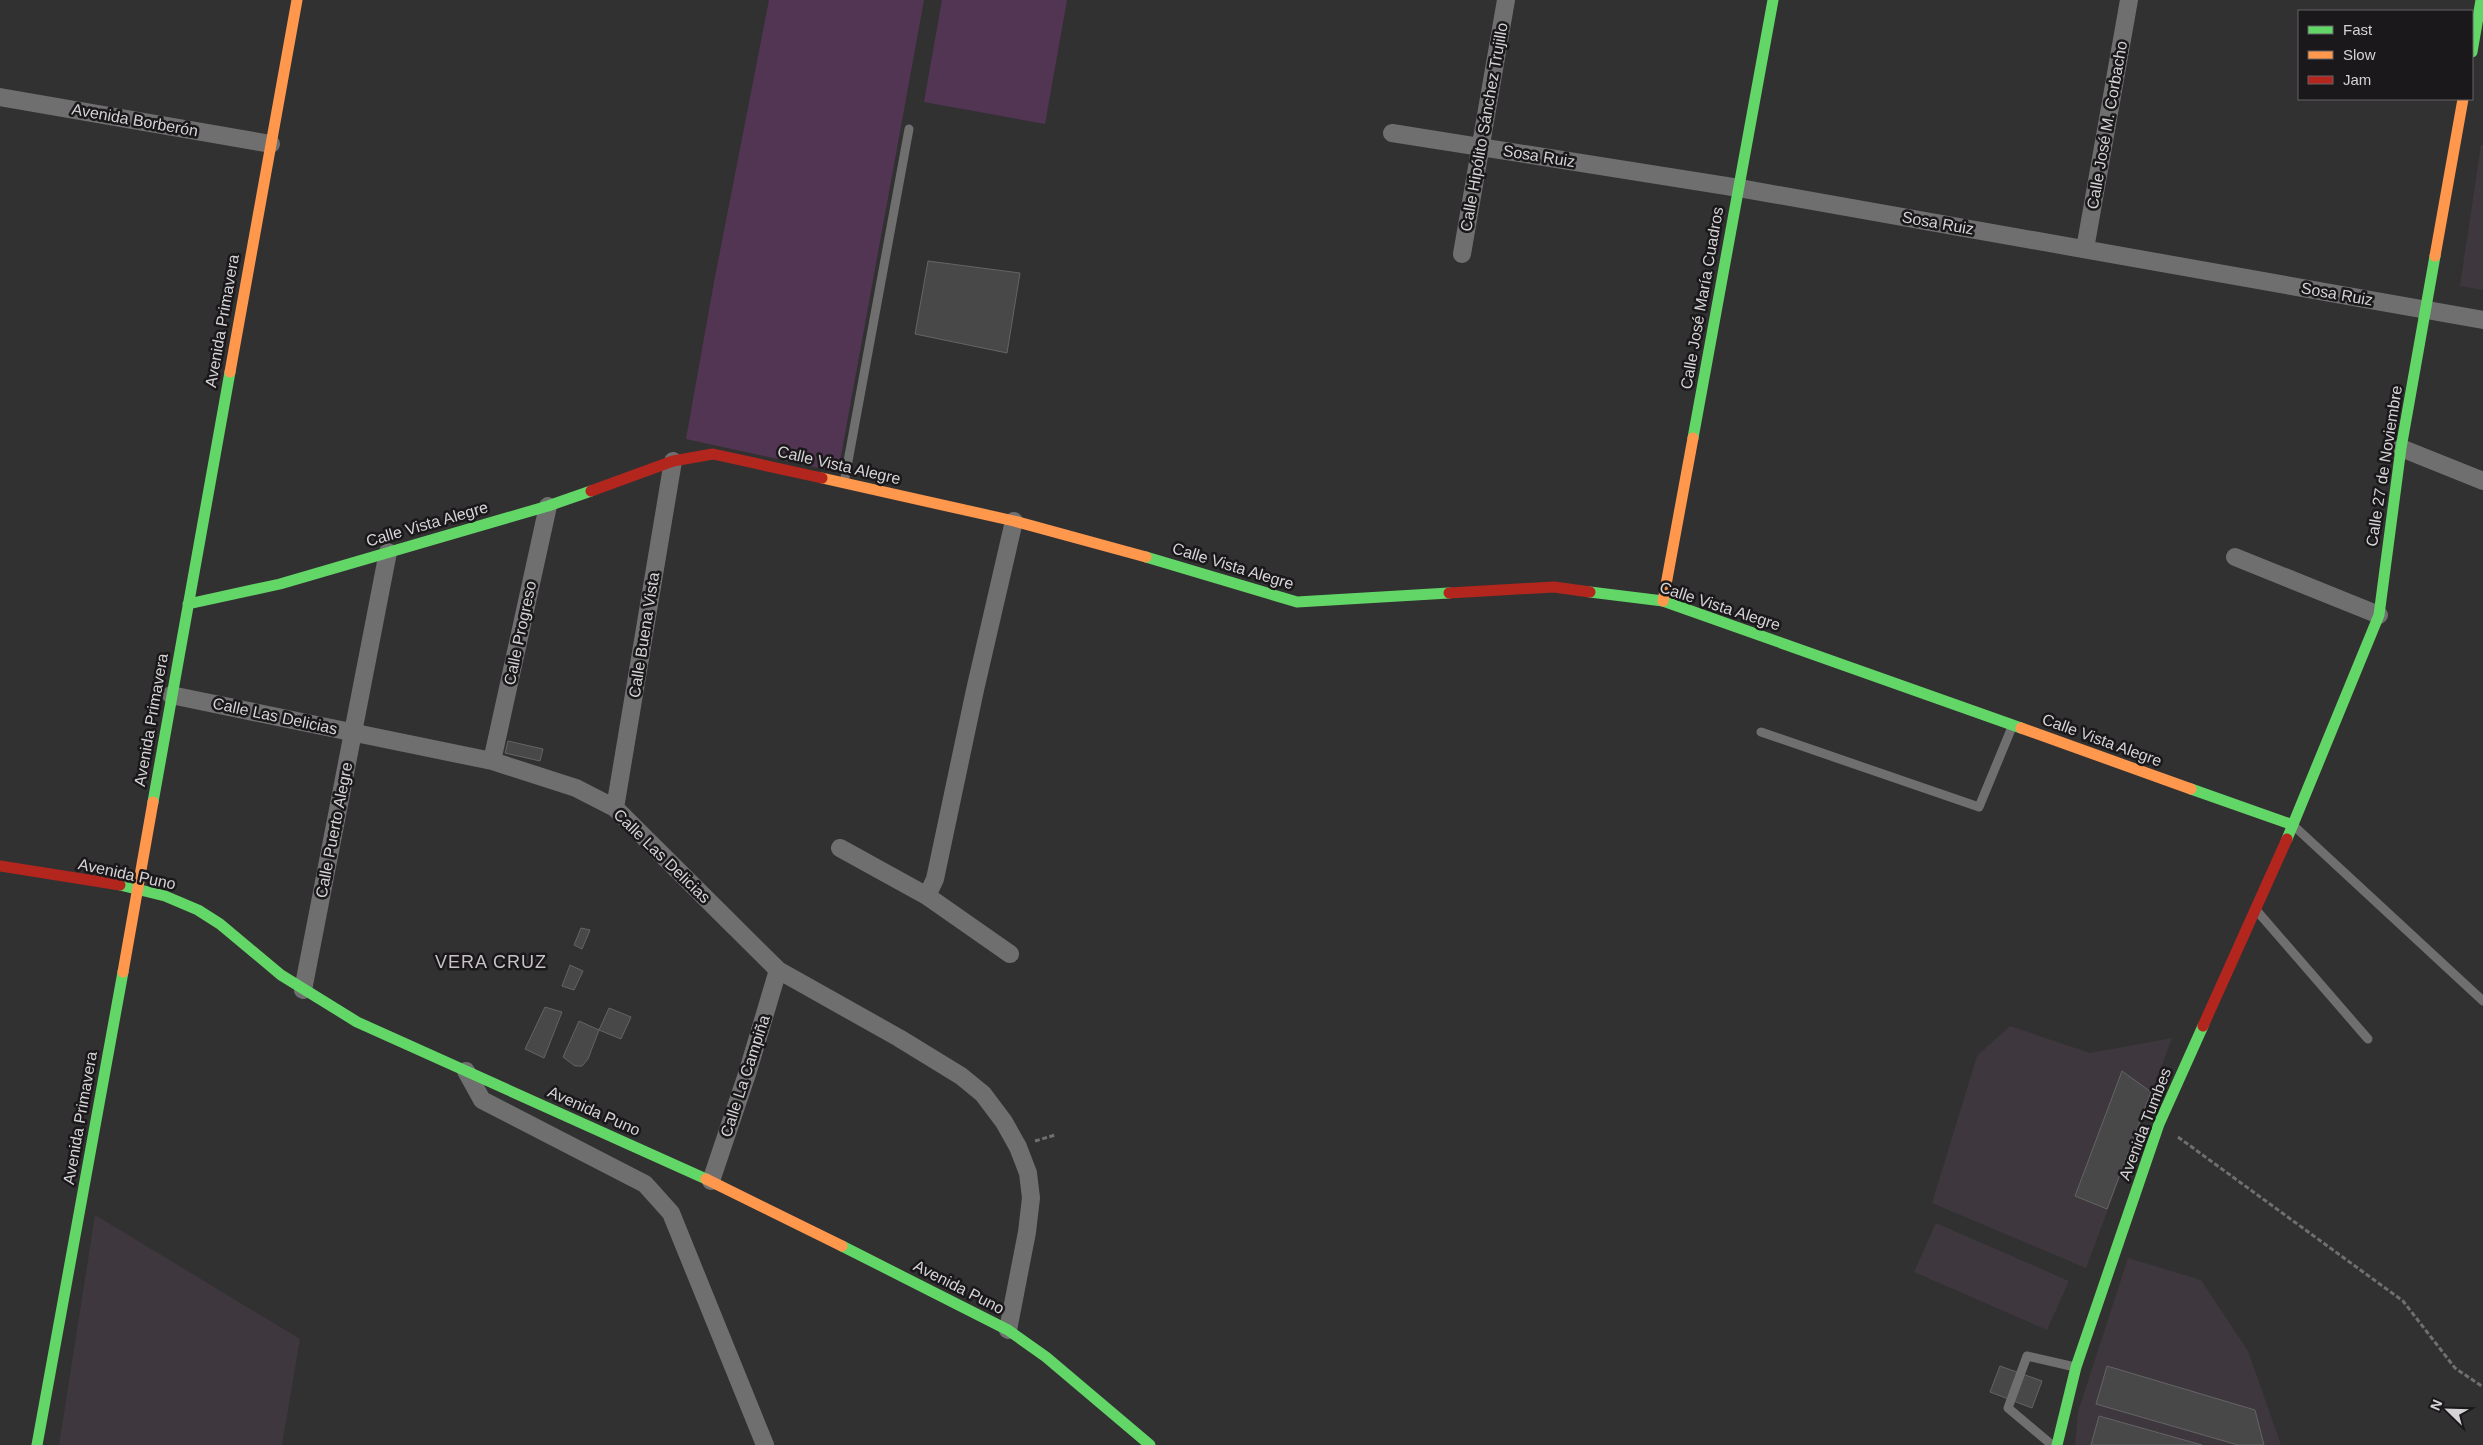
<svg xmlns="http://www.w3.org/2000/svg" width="2483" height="1445" font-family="Arial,sans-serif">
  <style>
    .built { fill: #3e373e }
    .grass { fill: #523553 }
    .building { fill: #494849; stroke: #656465 }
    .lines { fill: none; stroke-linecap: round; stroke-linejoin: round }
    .path { stroke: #6f6f6f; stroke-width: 3; stroke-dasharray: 5 2.5; stroke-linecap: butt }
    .lane { stroke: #6f6f6f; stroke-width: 9 }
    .street { stroke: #6f6f6f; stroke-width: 18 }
    .fast { stroke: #63d668; stroke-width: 11 }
    .slow { stroke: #ff974d; stroke-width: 11 }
    .jam { stroke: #b3261e; stroke-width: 11 }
    .labels { text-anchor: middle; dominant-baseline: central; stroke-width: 5; stroke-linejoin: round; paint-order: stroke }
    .street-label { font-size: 16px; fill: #d5d3d5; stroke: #1a181a }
    .neighbourhood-label { font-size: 18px; letter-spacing: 1px; fill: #c6c2c6; stroke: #1a181a }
  </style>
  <rect width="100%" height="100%" fill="#323132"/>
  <path class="built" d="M 2481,145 L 2483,145 L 2483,290 L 2460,286 Z
    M 2010,1026 L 2090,1053 L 2172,1038 L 2086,1268 L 1932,1203 L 1977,1056 Z
    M 95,1215 L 300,1339 L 282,1445 L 59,1445 Z
    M 1936,1223 L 2069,1281 L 2047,1330 L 1914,1272 Z
    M 2128,1258 L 2201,1280 L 2248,1351 L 2281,1445 L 2075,1445 L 2078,1412 Z"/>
  <path class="grass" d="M 769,0 L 924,0 L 838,472 L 686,439 L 714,282 Z
    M 942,0 L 1067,0 L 1045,124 L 924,102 Z"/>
  <path class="building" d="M 928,261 L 1020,273 L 1007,353 L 915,334 Z
    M 508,741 L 543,749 L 540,761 L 505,753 Z
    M 581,928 L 590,930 L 582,949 L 574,945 Z
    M 570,965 L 583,971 L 574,990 L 562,986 Z
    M 545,1007 L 562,1012 L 544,1058 L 525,1049 Z
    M 609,1008 L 631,1017 L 621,1039 L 599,1030 Z
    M 579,1021 L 599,1030 L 588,1059 L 582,1066 L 575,1066 L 563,1057 Z
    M 2122,1071 L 2151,1092 L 2107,1209 L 2075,1196 Z
    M 2000,1366 L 2042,1381 L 2032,1408 L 1990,1392 Z
    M 2107,1366 L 2255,1410 L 2264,1445 L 2238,1445 L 2096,1404 Z
    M 2099,1416 L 2202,1445 L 2091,1445 Z"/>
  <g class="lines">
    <path class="path" d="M 2178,1137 L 2403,1301 L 2455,1368 L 2483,1387
      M 1035,1141 L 1055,1135"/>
    <path class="lane" d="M 844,483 L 909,129
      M 1761,732 L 1979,807 L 2012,727
      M 2294,826 L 2483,1001
      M 2257,911 L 2368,1039
      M 2052,1445 L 2008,1408 L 2027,1356 L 2075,1367"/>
    <path class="street" d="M 0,97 L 271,144
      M 1392,133 L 1739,188 L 2483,320
      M 2085,249 L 2129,0
      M 1462,254 L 1506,0
      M 2401,448 L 2483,481
      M 2235,557 L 2379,615
      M 171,695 L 492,761 L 576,788 L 615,808 L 778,970 L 899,1038 L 961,1076 L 983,1094 L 1004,1122 L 1018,1147 L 1028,1173 L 1031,1198 L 1027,1232 L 1008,1330
      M 492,761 L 548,506
      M 615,808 L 673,461
      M 840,848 L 927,896 L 1010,954
      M 927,896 L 935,879 L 975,690 L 1014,521
      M 303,990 L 388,552
      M 466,1071 L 482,1100 L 645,1184 L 671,1213 L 765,1445
      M 711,1181 L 747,1074 L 778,970"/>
    <path class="fast" d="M 2472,52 L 2481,0
      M 1693,438 L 1773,0
      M 1146,557 L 1297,602 L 1449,593
      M 1590,592 L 1663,601 L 2021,728
      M 188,604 L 280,584 L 548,506 L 591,491
      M 2191,789 L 2293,825
      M 153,802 L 230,372
      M 2287,839 L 2379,615 L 2401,448 L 2435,256
      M 120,885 L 165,896 L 198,910 L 220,924 L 281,975 L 357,1022 L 706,1179
      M 842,1246 L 1008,1330 L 1046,1357 L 1150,1445
      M 37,1445 L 123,972
      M 2057,1445 L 2076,1367 L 2159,1124 L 2203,1026"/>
    <path class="slow" d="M 2435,256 L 2463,99
      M 230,372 L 297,0
      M 822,478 L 1014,521 L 1146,557
      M 1663,601 L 1693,438
      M 2021,728 L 2191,789
      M 123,972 L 153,802
      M 706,1179 L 842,1246"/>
    <path class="jam" d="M 591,491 L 673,461 L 713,454 L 822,478
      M 1449,593 L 1554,587 L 1590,592
      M 0,866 L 120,885
      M 2203,1026 L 2287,839"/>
  </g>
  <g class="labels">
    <g class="street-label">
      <text transform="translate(135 120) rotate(10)">Avenida Borberón</text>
      <text transform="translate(2107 125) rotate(-80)">Calle José M. Corbacho</text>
      <text transform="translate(1484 127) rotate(-80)">Calle Hipólito Sánchez Trujillo</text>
      <text transform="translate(1539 156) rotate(9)">Sosa Ruiz</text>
      <text transform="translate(1938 223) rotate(10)">Sosa Ruiz</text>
      <text transform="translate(2337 294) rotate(10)">Sosa Ruiz</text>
      <text transform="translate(1702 298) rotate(-80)">Calle José María Cuadros</text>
      <text transform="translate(222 321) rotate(-80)">Avenida Primavera</text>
      <text transform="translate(839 465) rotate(13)">Calle Vista Alegre</text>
      <text transform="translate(2384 466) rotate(-81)">Calle 27 de Noviembre</text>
      <text transform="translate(427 524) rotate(-16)">Calle Vista Alegre</text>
      <text transform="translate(1233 566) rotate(17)">Calle Vista Alegre</text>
      <text transform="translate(1720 606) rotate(18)">Calle Vista Alegre</text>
      <text transform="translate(520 633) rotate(-78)">Calle Progreso</text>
      <text transform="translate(644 635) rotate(-81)">Calle Buena Vista</text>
      <text transform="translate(275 716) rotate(12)">Calle Las Delicias</text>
      <text transform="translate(151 720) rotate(-80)">Avenida Primavera</text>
      <text transform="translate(2102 740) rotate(20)">Calle Vista Alegre</text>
      <text transform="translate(334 830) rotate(-79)">Calle Puerto Alegre</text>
      <text transform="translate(662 856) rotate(44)">Calle Las Delicias</text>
      <text transform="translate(127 874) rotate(12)">Avenida Puno</text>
      <text transform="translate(745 1076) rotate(-72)">Calle La Campiña</text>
      <text transform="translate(594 1111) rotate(24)">Avenida Puno</text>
      <text transform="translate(80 1118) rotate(-80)">Avenida Primavera</text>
      <text transform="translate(2145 1124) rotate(-69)">Avenida Tumbes</text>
      <text transform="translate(959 1287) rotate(27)">Avenida Puno</text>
    </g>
    <g class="neighbourhood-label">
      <text x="491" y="962">VERA CRUZ</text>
    </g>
  </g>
  <rect x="2298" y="10" width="175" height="90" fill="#1a181a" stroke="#656365"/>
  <rect x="2308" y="26" width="25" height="8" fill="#63d668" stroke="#656365"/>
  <text x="2343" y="35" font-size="15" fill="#d5d3d5">Fast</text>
  <rect x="2308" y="51" width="25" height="8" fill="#ff974d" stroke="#656365"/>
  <text x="2343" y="60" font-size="15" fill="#d5d3d5">Slow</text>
  <rect x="2308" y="76" width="25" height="8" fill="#b3261e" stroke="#656365"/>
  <text x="2343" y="85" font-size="15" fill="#d5d3d5">Jam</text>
  <g transform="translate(2448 1410) rotate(293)" stroke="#1a181a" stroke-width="4" paint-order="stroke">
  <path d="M0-4L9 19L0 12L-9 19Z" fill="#d5d3d5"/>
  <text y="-8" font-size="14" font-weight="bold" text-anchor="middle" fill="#d5d3d5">N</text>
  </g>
</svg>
